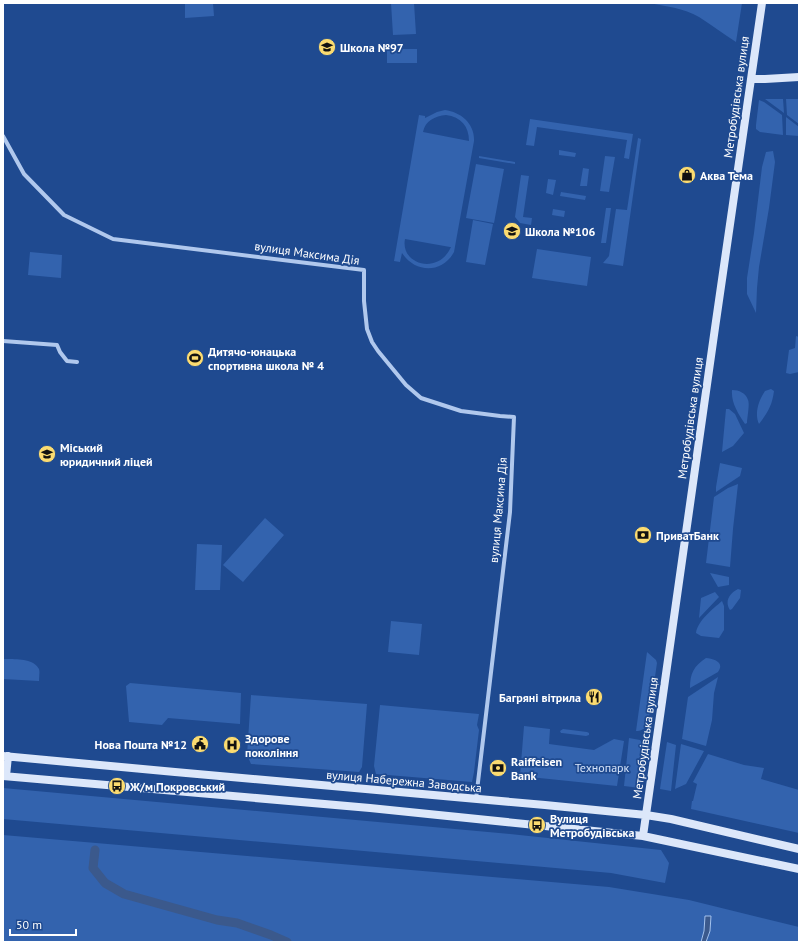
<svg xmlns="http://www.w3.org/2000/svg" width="802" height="945" font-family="'PT Sans',sans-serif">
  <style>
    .green { fill: #3363ae; fill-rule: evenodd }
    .water { fill: #3b598c; stroke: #a3c2ee }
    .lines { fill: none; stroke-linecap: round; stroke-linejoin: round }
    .canal { stroke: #3b598c; stroke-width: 9 }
    .street { stroke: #b0c8ed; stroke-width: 4 }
    .secondary { stroke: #dce7fa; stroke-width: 8 }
    .labels { text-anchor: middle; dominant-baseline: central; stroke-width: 3.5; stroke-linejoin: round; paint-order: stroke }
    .poi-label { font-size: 12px; font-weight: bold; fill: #fff; stroke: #1f4a90; text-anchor: start }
    .street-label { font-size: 12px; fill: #fff; stroke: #1f4a90 }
    .park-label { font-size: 12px; fill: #d5e3f9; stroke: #1f4a90 }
  </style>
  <rect width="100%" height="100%" fill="#1f4a90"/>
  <path class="green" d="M 185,3 L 213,3 L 214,16 L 185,18 Z
    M 391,3 L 414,3 L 416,34 L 393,35 Z
    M 648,3 L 742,3 L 736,42 C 723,34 712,25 699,17 C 684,8 665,6 648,3 Z
    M 387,49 L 417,49 L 417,63 L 387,63 Z
    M 765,99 L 783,99 L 784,113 Z
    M 786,99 L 799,99 L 799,124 L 787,115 Z
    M 759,100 L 764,102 L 782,115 L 783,135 L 760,132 L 756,129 L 756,125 Z
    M 445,110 C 461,112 475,124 474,141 L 454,252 C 442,274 415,273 402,253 L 400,262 L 394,261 L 419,115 L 425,116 L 425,118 L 437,112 ZM 446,115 C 461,117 469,126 469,141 L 423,132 C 425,121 435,116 446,115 ZM 405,239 L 450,247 L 451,247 C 438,276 400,264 405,239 Z
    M 786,117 L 799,127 L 799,136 L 786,135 Z
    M 530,119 L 633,134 L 629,159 L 624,158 L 627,140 L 537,127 L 534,146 L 526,145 Z
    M 638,138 L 641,139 L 623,266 L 603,263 L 609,256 L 616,209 L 627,210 Z
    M 559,150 L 576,153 L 575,157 L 559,155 Z
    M 773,151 L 775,162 L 769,208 L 759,267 L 757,288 L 756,313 L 747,294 L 747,278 L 754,233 L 762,167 L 766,152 Z
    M 479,156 L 515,162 L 515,164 L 479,158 Z
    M 605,156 L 615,157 L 609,192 L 600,191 Z
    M 476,164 L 504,169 L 494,223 L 466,218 Z
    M 583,168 L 589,169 L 587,186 L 580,186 Z
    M 521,175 L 529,176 L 523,217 L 532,218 L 531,225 L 520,223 L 515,217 Z
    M 548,179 L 556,180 L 553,195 L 546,193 Z
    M 561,192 L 586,196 L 585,200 L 560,196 Z
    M 606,208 L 611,208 L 606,243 L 601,243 Z
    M 553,209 L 565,211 L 564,217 L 552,215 Z
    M 473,220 L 493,224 L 485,265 L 466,262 Z
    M 537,249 L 591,257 L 587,286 L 532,278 Z
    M 30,252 L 62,255 L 61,278 L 28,275 Z
    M 796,336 L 799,337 L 799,372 L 790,374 L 786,373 L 789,350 L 795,348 Z
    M 771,389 L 774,391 C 772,406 768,412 759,424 C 754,413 759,400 765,391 Z
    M 732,390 C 739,390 746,393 748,400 C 750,404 747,418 747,423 L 745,424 C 738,413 731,403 732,390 Z
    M 726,409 L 729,409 L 735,414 L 744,433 L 733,446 L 722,452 Z
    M 720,463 L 742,468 L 740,476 L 716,492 L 716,487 Z
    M 738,484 L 733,529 L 730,567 L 706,563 L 714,497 L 728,488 Z
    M 265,518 L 284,535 L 243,582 L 223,565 Z
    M 197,544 L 222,545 L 220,590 L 195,590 Z
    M 710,573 L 729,577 L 729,585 L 718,587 Z
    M 738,589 L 741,590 L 740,598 L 732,609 L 730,610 C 724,601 730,593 738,589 Z
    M 715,592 L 719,597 L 699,618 L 701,598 Z
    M 722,601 L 724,606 L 724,630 L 719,638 L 701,636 L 696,633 C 698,620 713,609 722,601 Z
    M 391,621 L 422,624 L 419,655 L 388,652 Z
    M 647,652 L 656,660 L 657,663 L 648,725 C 644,729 641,731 636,731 Z
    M 706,658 C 714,659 725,662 718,672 L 690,688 C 690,673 694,666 706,658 Z
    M 3,659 C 13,659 34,658 39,669 C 40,672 39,677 39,681 L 3,679 Z
    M 718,677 L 714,693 L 712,720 L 706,746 L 682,739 L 688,697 Z
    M 130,683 L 241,693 L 240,724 L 168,718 L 162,725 L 129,722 L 126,686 Z
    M 251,695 L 367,704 L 362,767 L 359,772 L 251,764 L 247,755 Z
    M 380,705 L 479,714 L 477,725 L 479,730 L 474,772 L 472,782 L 376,774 L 374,766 Z
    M 524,726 L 550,729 L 549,744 L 594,750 L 614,739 L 624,741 L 617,786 L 520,776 Z
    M 563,729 L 587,732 L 589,733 L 589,735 L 586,736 L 562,733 L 561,733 L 560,731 Z
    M 629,738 L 640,740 L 645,748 L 640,788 L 624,786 Z
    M 667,742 L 676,745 L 671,791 L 660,789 Z
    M 681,744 L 704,751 L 686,784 L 675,789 Z
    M 708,754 L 744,765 L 764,768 L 761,779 L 799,790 L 799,833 L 691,809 L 692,801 L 693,801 L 697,784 L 693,782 Z
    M 3,788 L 510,834 L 661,850 L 669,863 L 665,883 L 611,873 L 3,819 Z
    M 3,835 L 609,887 L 689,900 L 799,927 L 799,942 L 3,942 Z"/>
  <path class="water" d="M 705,916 L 711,916 L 710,931 L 706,942 L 701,942 L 704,931 Z"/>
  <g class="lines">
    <path class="canal" d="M 95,850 L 93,868 L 105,883 L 124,894 L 217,920 L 237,923 L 271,935 L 287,942"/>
    <path class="street" d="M 3,136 L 24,174 L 64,215 L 113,239 L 364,270 L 364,301 L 367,329 L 372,342 L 378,351 L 406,385 L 421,398 L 461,411 L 500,416 L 514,417 L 510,512 L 476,799
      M 3,341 L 57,345 L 60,352 L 67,361 L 77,362"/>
    <path class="secondary" d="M 751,79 L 765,79 L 799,77
      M 3,756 L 175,772 L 545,805 L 646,815 L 671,819 L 799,849
      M 3,776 L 370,808 L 643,836 L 799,869
      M 6,776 L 8,756
      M 643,836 L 715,328 L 762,3"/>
  </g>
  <defs>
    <symbol id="school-disc" viewBox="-11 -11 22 22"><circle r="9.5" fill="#fbdb70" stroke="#1f4a90"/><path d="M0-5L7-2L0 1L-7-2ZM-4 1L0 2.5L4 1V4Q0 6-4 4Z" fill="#111"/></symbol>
    <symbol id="shop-disc" viewBox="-11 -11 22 22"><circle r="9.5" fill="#fbdb70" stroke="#1f4a90"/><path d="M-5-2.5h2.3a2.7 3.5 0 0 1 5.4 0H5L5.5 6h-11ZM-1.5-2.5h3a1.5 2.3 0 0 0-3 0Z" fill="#111"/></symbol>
    <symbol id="stadium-disc" viewBox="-11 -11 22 22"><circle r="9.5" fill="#fbdb70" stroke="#1f4a90"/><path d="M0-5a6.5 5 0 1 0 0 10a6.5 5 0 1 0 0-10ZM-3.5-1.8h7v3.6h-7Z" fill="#111"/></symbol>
    <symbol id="bank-disc" viewBox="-11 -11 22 22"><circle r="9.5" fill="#fbdb70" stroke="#1f4a90"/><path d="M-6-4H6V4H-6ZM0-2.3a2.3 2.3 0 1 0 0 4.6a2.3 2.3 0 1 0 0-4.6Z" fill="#111"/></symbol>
    <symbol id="restaurant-disc" viewBox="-11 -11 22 22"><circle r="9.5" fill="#fbdb70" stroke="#1f4a90"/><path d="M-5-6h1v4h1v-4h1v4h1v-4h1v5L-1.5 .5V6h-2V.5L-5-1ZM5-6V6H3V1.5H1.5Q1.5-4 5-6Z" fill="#111"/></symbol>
    <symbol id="civic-disc" viewBox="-11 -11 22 22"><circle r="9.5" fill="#fbdb70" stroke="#1f4a90"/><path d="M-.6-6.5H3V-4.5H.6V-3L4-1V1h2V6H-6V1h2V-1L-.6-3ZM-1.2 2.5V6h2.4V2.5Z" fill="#111"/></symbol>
    <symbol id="hospital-disc" viewBox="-11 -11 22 22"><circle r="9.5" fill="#fbdb70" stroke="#1f4a90"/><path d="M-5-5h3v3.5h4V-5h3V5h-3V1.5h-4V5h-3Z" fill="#111"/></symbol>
    <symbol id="bus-disc" viewBox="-11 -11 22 22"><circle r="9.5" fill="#fbdb70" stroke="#1f4a90"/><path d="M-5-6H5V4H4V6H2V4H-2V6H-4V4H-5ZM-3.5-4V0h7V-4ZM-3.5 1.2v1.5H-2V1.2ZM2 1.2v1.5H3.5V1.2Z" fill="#111"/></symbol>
  </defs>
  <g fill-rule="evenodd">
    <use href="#school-disc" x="317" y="37" width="20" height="20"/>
    <use href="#shop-disc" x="677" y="165" width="20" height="20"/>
    <use href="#school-disc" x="502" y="221" width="20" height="20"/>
    <use href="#stadium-disc" x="185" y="348" width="20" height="20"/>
    <use href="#school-disc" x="37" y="444" width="20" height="20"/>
    <use href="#bank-disc" x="633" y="525" width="20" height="20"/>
    <use href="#restaurant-disc" x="584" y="687" width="20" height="20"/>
    <use href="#civic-disc" x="190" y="734" width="20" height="20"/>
    <use href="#hospital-disc" x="222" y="735" width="20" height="20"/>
    <use href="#bank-disc" x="488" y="758" width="20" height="20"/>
    <use href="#bus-disc" x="107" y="776" width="20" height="20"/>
    <use href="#bus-disc" x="527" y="815" width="20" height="20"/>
  </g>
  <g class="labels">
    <g class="poi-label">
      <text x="340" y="47">Школа №97</text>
      <text x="700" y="175">Аква Тема</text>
      <text x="525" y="231">Школа №106</text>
      <text x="208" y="351">Дитячо-юнацька<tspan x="208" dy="14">спортивна школа № 4</tspan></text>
      <text x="60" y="447">Міський<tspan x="60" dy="14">юридичний ліцей</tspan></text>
      <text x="656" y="535">ПриватБанк</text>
      <text x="581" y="697" text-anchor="end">Багряні вітрила</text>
      <text x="245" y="738">Здорове<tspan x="245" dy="14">покоління</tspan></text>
      <text x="187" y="744" text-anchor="end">Нова Пошта №12</text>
      <text x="511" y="761">Raiffeisen<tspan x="511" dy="14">Bank</tspan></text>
      <text x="130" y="786">Ж/м Покровський</text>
      <text x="550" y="818">Вулиця<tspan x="550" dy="14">Метробудівська</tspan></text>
    </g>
    <g class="street-label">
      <text transform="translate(736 97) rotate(-82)">Метробудівська вулиця</text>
      <text transform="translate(307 253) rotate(8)">вулиця Максима Дія</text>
      <text transform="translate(690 418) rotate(-82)">Метробудівська вулиця</text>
      <text transform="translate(498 510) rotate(-85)">вулиця Максима Дія</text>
      <text transform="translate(645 738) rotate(-82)">Метробудівська вулиця</text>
      <text transform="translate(404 781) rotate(5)">вулиця Набережна Заводська</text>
    </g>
    <g class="park-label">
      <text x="602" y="767">Технопарк</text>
    </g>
  </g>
  <rect width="802" height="945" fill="none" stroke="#ffffff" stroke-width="8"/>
  <path d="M10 929v6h66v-6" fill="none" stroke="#ffffff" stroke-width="2"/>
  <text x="16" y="929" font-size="12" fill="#ffffff" stroke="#1f4a90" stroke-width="3" paint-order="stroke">50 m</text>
</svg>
